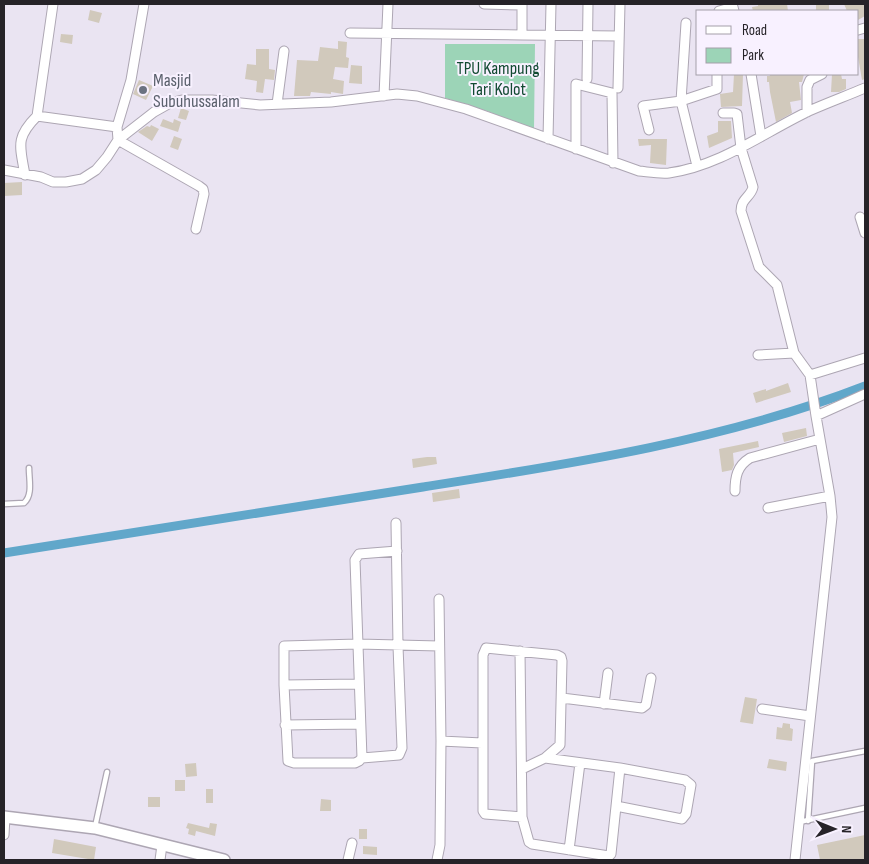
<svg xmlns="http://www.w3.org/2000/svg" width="869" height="864" font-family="'Sofia Sans Condensed',sans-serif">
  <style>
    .green { fill: #9cd4b7 }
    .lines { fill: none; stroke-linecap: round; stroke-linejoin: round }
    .canal { stroke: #61a7ca; stroke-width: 9 }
    .building { fill: #d1c9bc }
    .service-casing { stroke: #ada6b3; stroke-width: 7 }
    .minor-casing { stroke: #ada6b3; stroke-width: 11 }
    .tertiary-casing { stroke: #ada6b3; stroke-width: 14 }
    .service { stroke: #fff; stroke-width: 4.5 }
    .minor { stroke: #fff; stroke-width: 9 }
    .tertiary { stroke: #fff; stroke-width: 11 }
    .worship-dot { fill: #6b7280; stroke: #f8f1ff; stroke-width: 2 }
    .labels { text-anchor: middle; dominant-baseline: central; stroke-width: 4; stroke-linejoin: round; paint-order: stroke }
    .park-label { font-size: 18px; fill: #124a32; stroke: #f8f1ff }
    .worship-label { font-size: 18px; fill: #5b616d; stroke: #f8f1ff; text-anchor: start }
  </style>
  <rect width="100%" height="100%" fill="#eae4f2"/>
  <path class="green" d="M 445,44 L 535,44 L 534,130 L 487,111 L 445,98 Z"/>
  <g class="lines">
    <path class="canal" d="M 4,553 C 143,531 283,509 423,487 C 570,464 726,440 865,386"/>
  </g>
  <path class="building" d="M 758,4 L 766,4 L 766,5 L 787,4 L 788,11 L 753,11 L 752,7 L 758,6 Z
    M 816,4 L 829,4 L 829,11 L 816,11 Z
    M 844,4 L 865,4 L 865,16 L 858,20 L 858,11 L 847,11 Z
    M 90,10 L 102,13 L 99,23 L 88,20 Z
    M 61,34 L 73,35 L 72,44 L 60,42 Z
    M 858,39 L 865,39 L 865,79 L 862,80 L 858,57 Z
    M 338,41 L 347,42 L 346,57 L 349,58 L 348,68 L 335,67 L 333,79 L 344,81 L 343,94 L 331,92 L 331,94 L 311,92 L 310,96 L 294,96 L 297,60 L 318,61 L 320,47 L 338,49 Z
    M 256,49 L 269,49 L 269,69 L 275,70 L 274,80 L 265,79 L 263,93 L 256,92 L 257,81 L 245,79 L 247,64 L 256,65 Z
    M 351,65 L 362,66 L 362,84 L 349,83 Z
    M 734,74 L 743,74 L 742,106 L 721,107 L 720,94 L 733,92 Z
    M 769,74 L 804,74 L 802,82 L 799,82 L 801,100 L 790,102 L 792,113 L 776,122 L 770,92 L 769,82 L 767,82 L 767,76 L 770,76 Z
    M 832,74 L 841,74 L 842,79 L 846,79 L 846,89 L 839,92 L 831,92 Z
    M 139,80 L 153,86 L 146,100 L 133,94 Z
    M 181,108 L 189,111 L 186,120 L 178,118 Z
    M 163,119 L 173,123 L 174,119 L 181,122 L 178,132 L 160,126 Z
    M 718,121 L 731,121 L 732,138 L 709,148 L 707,136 L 718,132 Z
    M 151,125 L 159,129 L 152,141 L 138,132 L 147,126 L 150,127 Z
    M 174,136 L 182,139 L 178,150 L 170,147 Z
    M 638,139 L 667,139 L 666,165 L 650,163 L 651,145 L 639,146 Z
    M 22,182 L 22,195 L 4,196 L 4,183 Z
    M 788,383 L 791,392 L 756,403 L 753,393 L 766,389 L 766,391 Z
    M 806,428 L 807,436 L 784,442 L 782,433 Z
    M 758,441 L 759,447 L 733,453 L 734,465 L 732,470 L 722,472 L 719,449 Z
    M 427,457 L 436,457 L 437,464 L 413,468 L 412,459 Z
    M 459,489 L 460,498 L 433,502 L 432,493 Z
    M 745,697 L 757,699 L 753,724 L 740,722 Z
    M 783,723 L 790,724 L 790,728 L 793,729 L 792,741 L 776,739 L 777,727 L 782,728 Z
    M 769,759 L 787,762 L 786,771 L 767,768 Z
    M 196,763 L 197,776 L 186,777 L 185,764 Z
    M 175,780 L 185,780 L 185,791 L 175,791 Z
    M 206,789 L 213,789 L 213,803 L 206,803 Z
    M 148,797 L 160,797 L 160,807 L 148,807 Z
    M 321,799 L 331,800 L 331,811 L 320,811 Z
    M 188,823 L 209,828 L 210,823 L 217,824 L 215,836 L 196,831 L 195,836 L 188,834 L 189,829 L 186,828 Z
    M 359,829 L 367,829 L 367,839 L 359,839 Z
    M 865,835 L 865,860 L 820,860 L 817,845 Z
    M 54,839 L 96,847 L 94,860 L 52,853 Z
    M 363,846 L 377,847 L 377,855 L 363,854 Z"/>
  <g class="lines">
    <defs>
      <path id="service" d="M 4,504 L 24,503 C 33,495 29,480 29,468
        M 808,821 L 812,761 L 865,751
        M 799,822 L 865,808
        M 95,827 L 107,772"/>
      <path id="minor" d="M 484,4 L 522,5
        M 522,4 L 522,35 L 619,36
        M 719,11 L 733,7 L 734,11
        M 858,30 L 865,28
        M 350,33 L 522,35
        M 751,74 L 761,136
        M 587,79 L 588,4
        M 618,88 L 620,4
        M 384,96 L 388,4
        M 277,104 L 284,51
        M 807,112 L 807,87 L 810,80 L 822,74
        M 723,113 L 734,113 L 737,114 L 741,148 L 753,187 C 751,197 741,198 741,211 L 759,267 L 777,285 L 794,353 L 810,375 L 816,416 L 830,496 L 832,517 L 795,860
        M 37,116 L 117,127 L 118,140 L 199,186 L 203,189 L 204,194 L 196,229
        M 117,127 L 131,80 L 144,4
        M 649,130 L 643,106 L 681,101 L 686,23
        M 548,139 L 551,4
        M 576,149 L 576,84 L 612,93 L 613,163
        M 697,166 L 681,101 L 717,89 L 717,74
        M 4,170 L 41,177 L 53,182 L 66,182 L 82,179 L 96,170 L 107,157 L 118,140 L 154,112 L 170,103 L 182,100 L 212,100 L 260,105 L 331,102 L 397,94 L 417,96 L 466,109 L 639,171 C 649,172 660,174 669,173 C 720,166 763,133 809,111 C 827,103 846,96 865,88
        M 25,175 C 20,146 15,138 37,116 L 53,4
        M 860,217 L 865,233
        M 758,355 L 794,353
        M 810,375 L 865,358
        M 816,416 L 865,394
        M 735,491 C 735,477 737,466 750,458 L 820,439
        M 768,508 L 830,496
        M 396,523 L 398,646 L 402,748 L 399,755 L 362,758 L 359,761 L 355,763 L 294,763 L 288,761 L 284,685 L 284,646 L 358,644 L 439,646
        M 520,651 L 522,817
        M 284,685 L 359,684
        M 562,698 L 642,708 L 646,705 L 651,678
        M 604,704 L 608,673
        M 762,709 L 810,716
        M 285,725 L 360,724
        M 441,741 L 482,743
        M 362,758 L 355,560 L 359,554 L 397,551
        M 545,758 L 620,768 L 685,780 L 691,785 L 686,814 L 682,819 L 616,806
        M 522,769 L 545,758 L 560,745 L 562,661 L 561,657 L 557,655 L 486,648 L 483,655 L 483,811 L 485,814 L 522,817 L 529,842 L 532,844 L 609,856 L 611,854 L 620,768
        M 4,835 L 5,817
        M 569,850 L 580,763
        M 160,860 L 162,845
        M 348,860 L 352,843
        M 437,860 L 440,845 L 441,741 L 439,599"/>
      <path id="tertiary" d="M 4,817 L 95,828 L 224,860"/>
    </defs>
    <use href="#service" class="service-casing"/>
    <use href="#minor" class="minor-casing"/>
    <use href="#tertiary" class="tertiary-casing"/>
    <use href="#service" class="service"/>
    <use href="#minor" class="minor"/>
    <use href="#tertiary" class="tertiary"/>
  </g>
  <circle class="worship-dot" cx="143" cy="90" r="5"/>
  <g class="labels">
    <g class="park-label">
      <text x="498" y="68">TPU Kampung<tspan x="498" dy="21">Tari Kolot</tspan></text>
    </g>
    <g class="worship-label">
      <text x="153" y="80">Masjid<tspan x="153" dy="21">Subuhussalam</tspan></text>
    </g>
  </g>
  <rect width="869" height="864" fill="none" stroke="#262328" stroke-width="10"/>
  <rect x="696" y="10" width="162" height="65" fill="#f8f1ff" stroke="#a49fa9"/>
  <rect x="706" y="26" width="25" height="8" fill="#ffffff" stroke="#a49fa9"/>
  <text x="742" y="35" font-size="15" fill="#262328">Road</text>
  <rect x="706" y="48" width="25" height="15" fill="#9cd4b7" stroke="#a49fa9"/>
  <text x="742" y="60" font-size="15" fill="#262328">Park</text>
  <g transform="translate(834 829) rotate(91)" stroke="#f8f1ff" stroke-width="4" paint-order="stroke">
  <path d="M0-4L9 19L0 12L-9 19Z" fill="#262328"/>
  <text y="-8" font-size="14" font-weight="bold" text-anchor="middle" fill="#262328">N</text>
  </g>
</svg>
